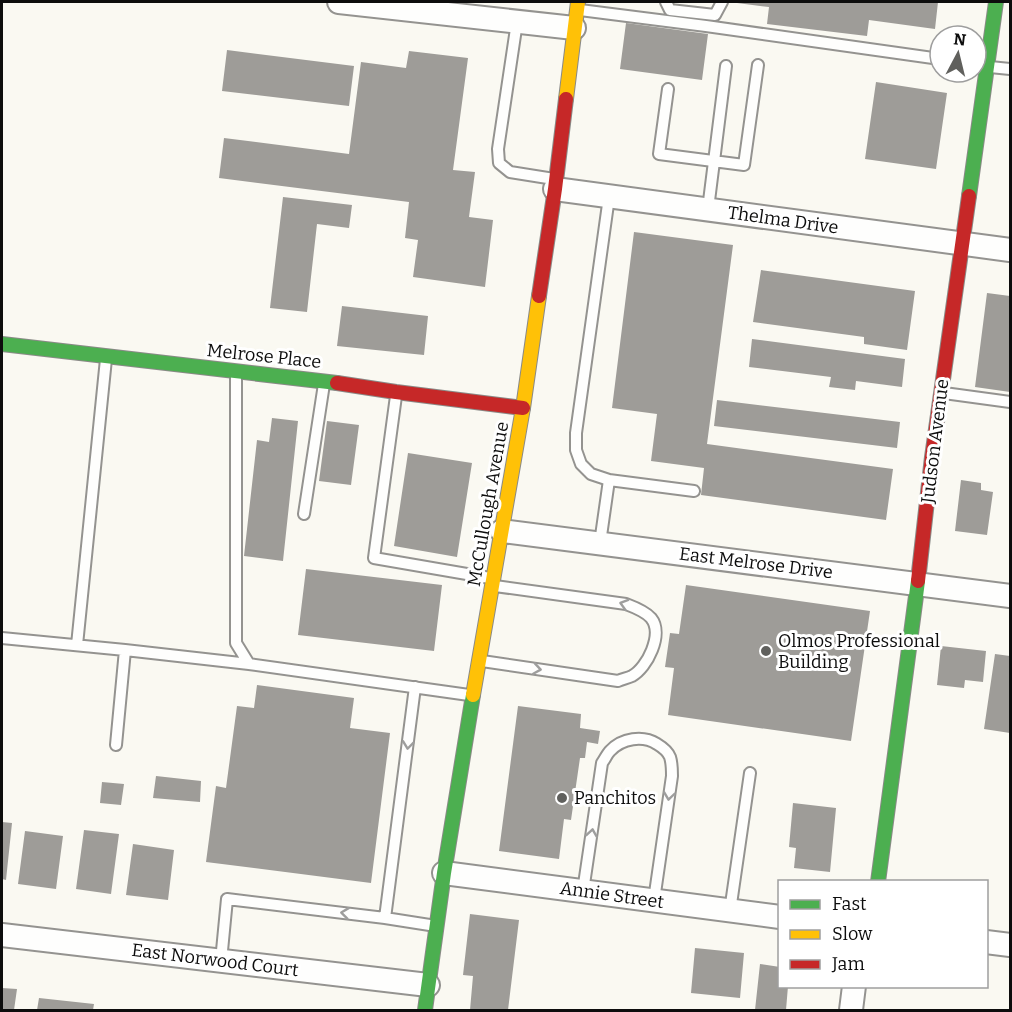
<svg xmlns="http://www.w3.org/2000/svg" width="1012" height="1012" font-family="Bitter,serif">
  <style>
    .building { fill: #9e9c98 }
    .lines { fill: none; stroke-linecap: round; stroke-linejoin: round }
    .lane-casing { stroke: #949390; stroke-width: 14 }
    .street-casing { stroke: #949390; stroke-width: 26 }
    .fast-casing { stroke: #8a8a87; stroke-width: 16 }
    .slow-casing { stroke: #8a8a87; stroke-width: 16 }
    .jam-casing { stroke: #8a8a87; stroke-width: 16 }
    .lane { stroke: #fefefd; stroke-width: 10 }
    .street { stroke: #fefefd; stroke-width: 22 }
    .fast { stroke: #4caf50; stroke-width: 14 }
    .slow { stroke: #ffc107; stroke-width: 14 }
    .jam { stroke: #c62828; stroke-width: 14 }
    .oneway { stroke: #9e9e9d }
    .poi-dot { fill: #60605d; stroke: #fff; stroke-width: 2 }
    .labels { text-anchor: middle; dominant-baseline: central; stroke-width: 6; stroke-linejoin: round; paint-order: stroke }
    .street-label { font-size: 18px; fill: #0d0d0d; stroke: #fff }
    .poi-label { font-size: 18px; fill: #0d0d0d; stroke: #fff; text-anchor: start }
  </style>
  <rect width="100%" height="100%" fill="#faf9f2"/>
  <path class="building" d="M 737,2 L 938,2 L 935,29 L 869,20 L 867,36 L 767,24 L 769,7 L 737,3 Z
    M 626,23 L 708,34 L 702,80 L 620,69 Z
    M 227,50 L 354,66 L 349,106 L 222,91 Z
    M 409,51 L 468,58 L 453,170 L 475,172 L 469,217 L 493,220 L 485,287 L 413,277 L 418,240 L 405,238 L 409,202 L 219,178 L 224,138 L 349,154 L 361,62 L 406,68 Z
    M 876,82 L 947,93 L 936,169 L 865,159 Z
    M 283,197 L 352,205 L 349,228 L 317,224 L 307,312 L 270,308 Z
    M 634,232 L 733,245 L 707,444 L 893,469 L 886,520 L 701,495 L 704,468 L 651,461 L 657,414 L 612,408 Z
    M 761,270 L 915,291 L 907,350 L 864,344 L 864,337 L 753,322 Z
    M 987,293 L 1010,296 L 1010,392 L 975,387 Z
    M 342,306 L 428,316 L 424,355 L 337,346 Z
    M 752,339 L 905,359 L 902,387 L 856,381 L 855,390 L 829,387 L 831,377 L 749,367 Z
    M 717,400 L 900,422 L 897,448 L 714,426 Z
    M 272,418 L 298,421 L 283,561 L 244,556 L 257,440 L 269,442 Z
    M 327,421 L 359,425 L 351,485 L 319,481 Z
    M 408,453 L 472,463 L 457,557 L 394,546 Z
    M 961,480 L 981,483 L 981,490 L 993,492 L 987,535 L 955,531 Z
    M 306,569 L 442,585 L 434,651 L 298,635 Z
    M 686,585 L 870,611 L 851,741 L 668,715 L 674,668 L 665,667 L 670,633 L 679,634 Z
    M 941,646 L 986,651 L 983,682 L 965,680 L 964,688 L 937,685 Z
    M 995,654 L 1010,656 L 1010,733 L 984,729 Z
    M 257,685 L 354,698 L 350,728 L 390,733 L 371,883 L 206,862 L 216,786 L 226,788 L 237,706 L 254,708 Z
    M 518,706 L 581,714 L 580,728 L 600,731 L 598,744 L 587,742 L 585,758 L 580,758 L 571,820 L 564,819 L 559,859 L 499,851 Z
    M 156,776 L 201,781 L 200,802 L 153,798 Z
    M 102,782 L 124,784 L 121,805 L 100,803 Z
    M 793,803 L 836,808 L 830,872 L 794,868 L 796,848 L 789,847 Z
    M 2,822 L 12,823 L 6,880 L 2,879 Z
    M 84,830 L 119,834 L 111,894 L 76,889 Z
    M 25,831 L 63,836 L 56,889 L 18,884 Z
    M 133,844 L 174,850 L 168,900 L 126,895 Z
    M 470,914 L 519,920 L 508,1010 L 470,1010 L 473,976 L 463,975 Z
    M 695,948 L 744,953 L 740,998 L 691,993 Z
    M 760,964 L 780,967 L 780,986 L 788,986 L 786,1010 L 755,1010 Z
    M 2,988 L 17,989 L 14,1010 L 2,1010 Z
    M 39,998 L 94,1004 L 93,1010 L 37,1010 Z"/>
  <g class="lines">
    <defs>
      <path id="lane" d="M 666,2 L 670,10 L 715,15 L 722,2
        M 580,10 L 706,26 L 940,59
        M 517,22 L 498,149 L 499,163 L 510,172 L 554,179
        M 990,67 L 1010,69
        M 668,89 L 659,154 L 744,165 L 758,65
        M 609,197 L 576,433 L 576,450 L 581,464 L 591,474 L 609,480 L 694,491
        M 708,209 L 726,66
        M 236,375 L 236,643 L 249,664 L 469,695
        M 944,393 L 1010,402
        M 396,396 L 374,558 L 490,578
        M 304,514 L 324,384
        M 600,543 L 609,480
        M 2,638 L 125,650 L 116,745
        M 77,645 L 106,359
        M 125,650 L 249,664
        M 482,661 L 618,681 C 622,679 628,678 632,676 C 647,668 664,634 651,618 C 645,611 634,607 626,604 L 495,586
        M 583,891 L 602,763 C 605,759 607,754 610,751 C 622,738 643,735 657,744 C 662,747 668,752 670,757 C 672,763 672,770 672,776 L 654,900
        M 730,911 L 750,773
        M 385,918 L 436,926
        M 221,961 L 227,899 L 385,918 L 415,687"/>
      <path id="street" d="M 339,2 L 574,28
        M 555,189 L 1010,250
        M 502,531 L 1010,596
        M 444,873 L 780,917
        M 2,935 L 428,985
        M 986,942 L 1010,945
        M 851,1010 L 854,986"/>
      <path id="fast" d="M 969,196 L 996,2
        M 2,344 L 337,383
        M 878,882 L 918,581
        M 425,1010 L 444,873 L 473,695"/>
      <path id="slow" d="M 566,99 L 578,2
        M 473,695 L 523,408 L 539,296"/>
      <path id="jam" d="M 539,296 L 555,189 L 566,99
        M 337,383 L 396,392 L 523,408
        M 918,581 L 932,457 L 969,196"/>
    </defs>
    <use href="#lane" class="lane-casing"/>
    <use href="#street" class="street-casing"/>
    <use href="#fast" class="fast-casing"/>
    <use href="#slow" class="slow-casing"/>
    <use href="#jam" class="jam-casing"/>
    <use href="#lane" class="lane"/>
    <use href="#street" class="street"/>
    <use href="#fast" class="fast"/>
    <use href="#slow" class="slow"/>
    <use href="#jam" class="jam"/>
  </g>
  <defs><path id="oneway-chevron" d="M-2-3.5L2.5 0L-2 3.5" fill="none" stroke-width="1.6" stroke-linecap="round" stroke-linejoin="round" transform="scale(1.5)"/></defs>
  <g class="oneway">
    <use href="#oneway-chevron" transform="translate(624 604) rotate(-164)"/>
    <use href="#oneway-chevron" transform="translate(537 669) rotate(9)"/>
    <use href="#oneway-chevron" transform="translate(408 745) rotate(97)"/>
    <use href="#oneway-chevron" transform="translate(669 796) rotate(98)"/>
    <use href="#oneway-chevron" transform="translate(592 833) rotate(-81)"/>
    <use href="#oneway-chevron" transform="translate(345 913) rotate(-173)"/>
  </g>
  <g class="poi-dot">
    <circle cx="766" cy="651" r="6"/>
    <circle cx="562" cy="798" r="6"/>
  </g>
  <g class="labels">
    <g class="street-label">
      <text transform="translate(783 220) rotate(8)">Thelma Drive</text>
      <text transform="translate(264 356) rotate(6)">Melrose Place</text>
      <text transform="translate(935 441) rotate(-83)">Judson Avenue</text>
      <text transform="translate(488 504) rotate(-80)">McCullough Avenue</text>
      <text transform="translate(756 563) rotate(7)">East Melrose Drive</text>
      <text transform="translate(612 895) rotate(8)">Annie Street</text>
      <text transform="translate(215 960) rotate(7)">East Norwood Court</text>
    </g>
    <g class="poi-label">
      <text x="778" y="641">Olmos Professional<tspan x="778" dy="21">Building</tspan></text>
      <text x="574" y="798">Panchitos</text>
    </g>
  </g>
  <rect width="1012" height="1012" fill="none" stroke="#0d0d0d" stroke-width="6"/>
  <rect x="778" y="880" width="210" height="108" fill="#ffffff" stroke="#9e9e9e" stroke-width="1.5"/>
  <rect x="790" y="900" width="30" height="9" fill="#4caf50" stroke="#9e9e9e" stroke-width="1.5"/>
  <text x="832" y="910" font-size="18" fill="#0d0d0d">Fast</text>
  <rect x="790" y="930" width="30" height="9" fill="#ffc107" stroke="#9e9e9e" stroke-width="1.5"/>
  <text x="832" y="940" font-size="18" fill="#0d0d0d">Slow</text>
  <rect x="790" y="960" width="30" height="9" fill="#c62828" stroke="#9e9e9e" stroke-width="1.5"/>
  <text x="832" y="970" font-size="18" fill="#0d0d0d">Jam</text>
  <g transform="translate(958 54) rotate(7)"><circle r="28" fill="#ffffff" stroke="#9e9e9e" stroke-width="1.5"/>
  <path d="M0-4.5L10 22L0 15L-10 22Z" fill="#60605d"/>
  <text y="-9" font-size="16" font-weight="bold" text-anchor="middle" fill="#0d0d0d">N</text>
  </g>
</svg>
